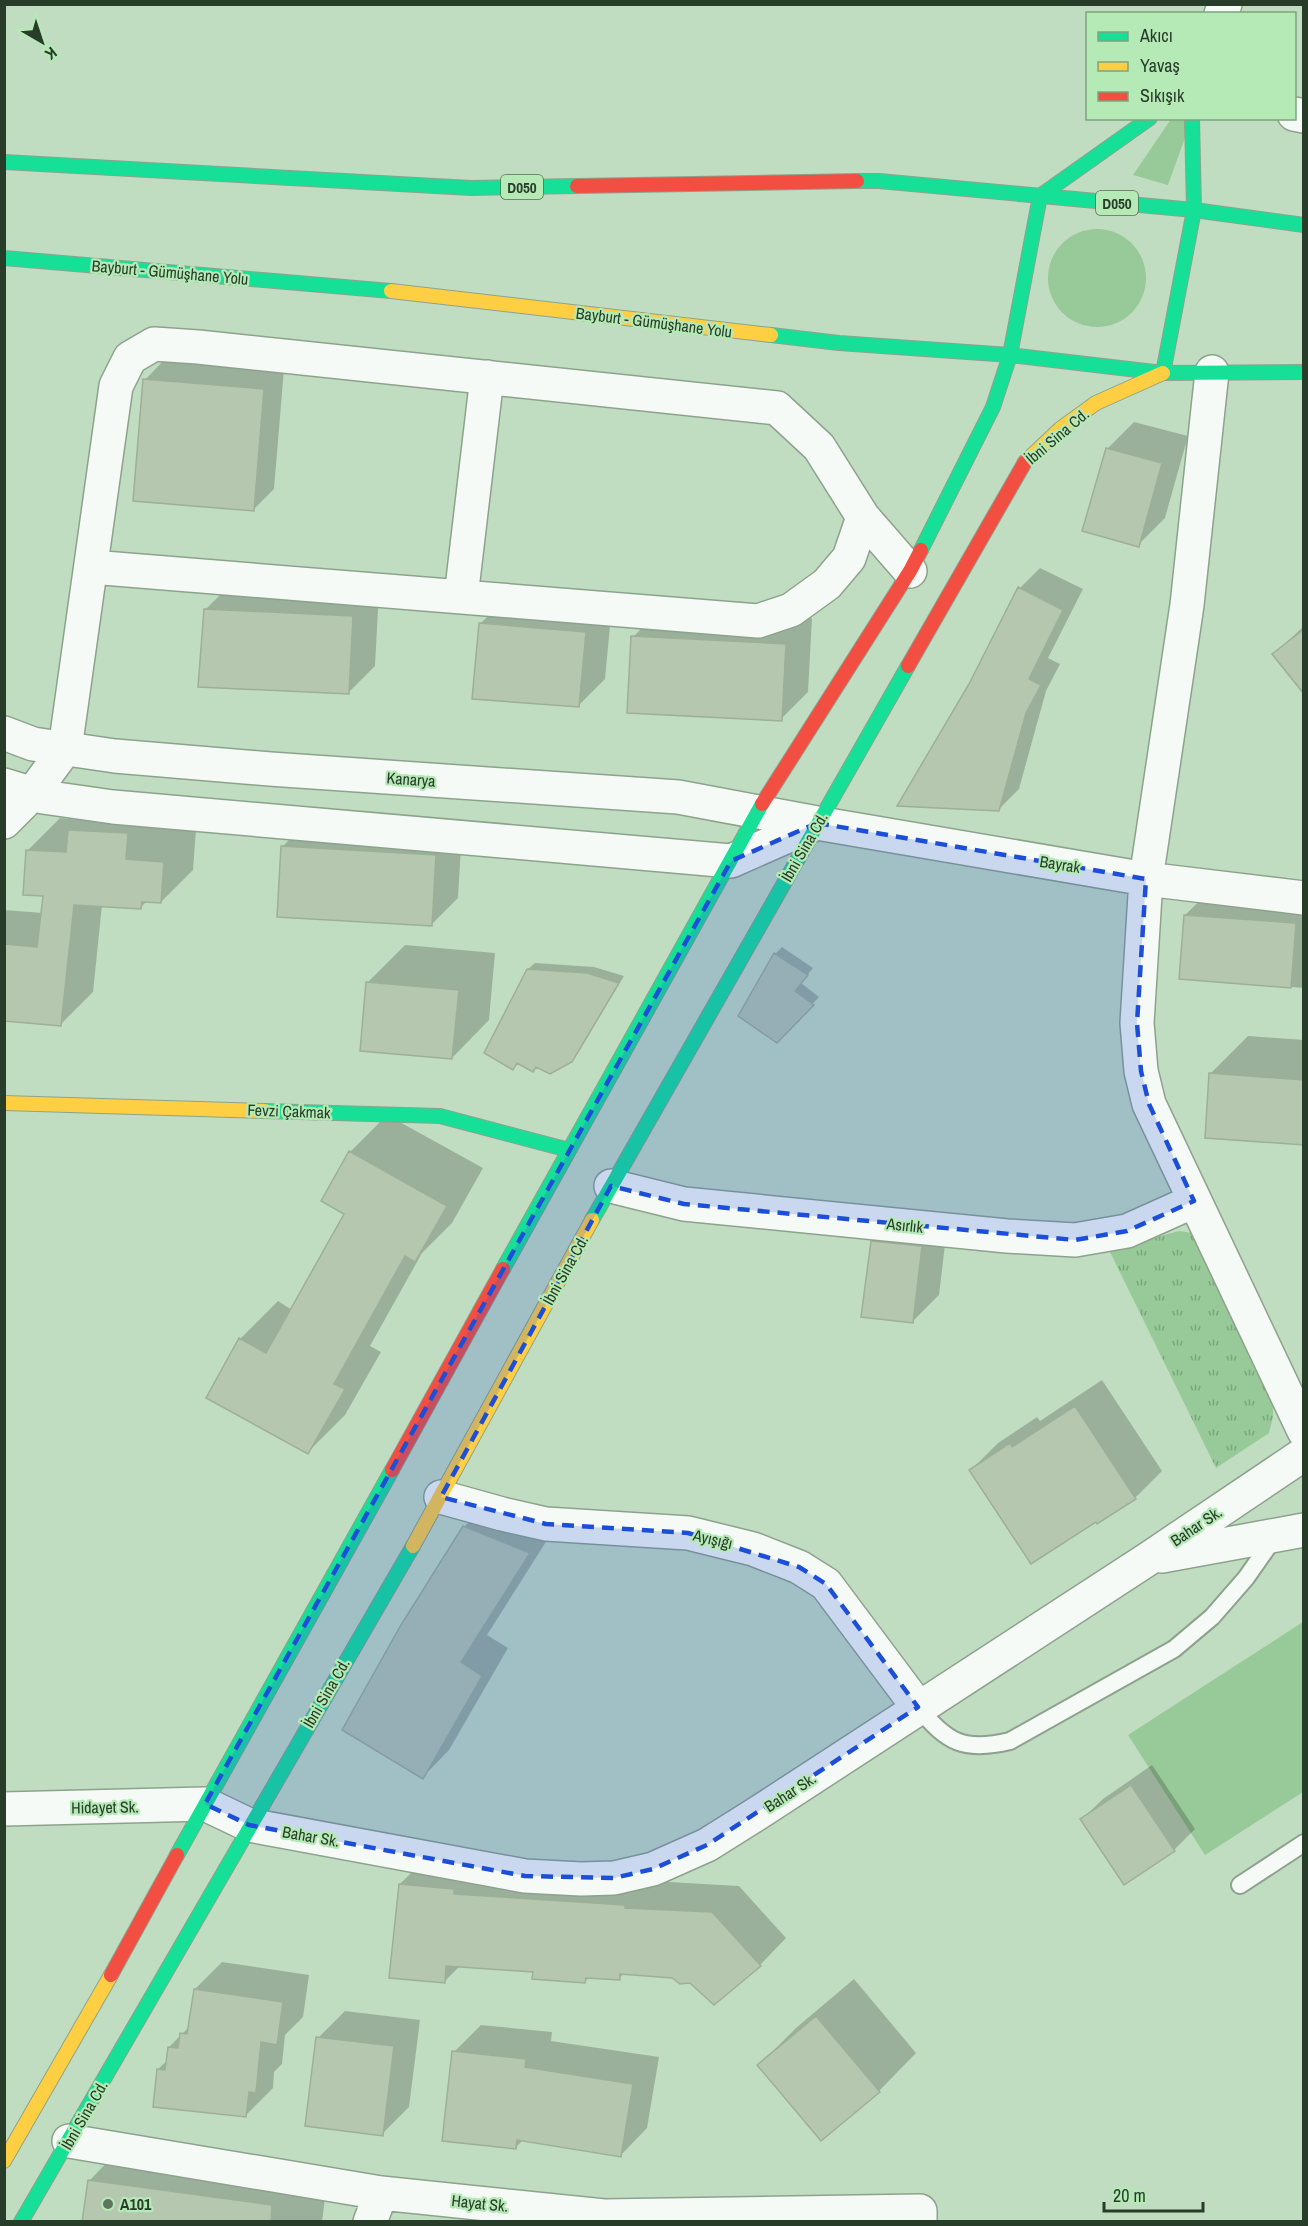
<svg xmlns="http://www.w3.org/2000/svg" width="1308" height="2226" font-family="'Archivo Narrow',sans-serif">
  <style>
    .grass { fill: #97ca98 }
    .park { fill: url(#park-tufts) }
    .shadow { fill: #0003 }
    .building { fill: #b5c7ae; stroke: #9eaf97; stroke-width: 1.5 }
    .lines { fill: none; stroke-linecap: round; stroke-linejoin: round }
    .lane-casing { stroke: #8da28d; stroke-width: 20 }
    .street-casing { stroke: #8da28d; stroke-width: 36 }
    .fast-casing { stroke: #8da28d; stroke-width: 16 }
    .slow-casing { stroke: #8da28d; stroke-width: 16 }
    .jam-casing { stroke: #8da28d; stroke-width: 16 }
    .lane { stroke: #f6faf6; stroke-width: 16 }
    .street { stroke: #f6faf6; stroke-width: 33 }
    .fast { stroke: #16e098; stroke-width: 14 }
    .slow { stroke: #ffcf43; stroke-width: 14 }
    .jam { stroke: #f24e42; stroke-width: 14 }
    .marked { fill: #1d4ed8; fill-opacity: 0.2; stroke: #1d4ed8; stroke-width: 4.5; stroke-dasharray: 12 8; stroke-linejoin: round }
    .poi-dot { fill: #5e755e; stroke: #b5e9b6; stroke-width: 2 }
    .labels { text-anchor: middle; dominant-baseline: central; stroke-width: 4.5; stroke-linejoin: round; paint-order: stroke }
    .shield { fill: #b5e9b6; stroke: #527153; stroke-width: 1.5 }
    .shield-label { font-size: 15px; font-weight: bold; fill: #283d29 }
    .street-label { font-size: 16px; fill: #283d29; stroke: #b5e9b6 }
    .poi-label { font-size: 16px; font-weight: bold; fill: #283d29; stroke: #b5e9b6; text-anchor: start }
  </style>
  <defs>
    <pattern id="park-tufts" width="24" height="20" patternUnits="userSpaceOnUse" patternTransform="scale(1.5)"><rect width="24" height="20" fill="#97ca98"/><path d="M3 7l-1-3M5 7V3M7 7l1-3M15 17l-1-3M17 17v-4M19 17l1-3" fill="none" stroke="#7ba57c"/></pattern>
  </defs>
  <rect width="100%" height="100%" fill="#c1ddc1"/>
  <path class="grass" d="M 1171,119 L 1187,119 L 1191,121 L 1168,185 L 1133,175 Z
    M1048 278a49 49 0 1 1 98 0a49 49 0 1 1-98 0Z
    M 1303,1622 L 1303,1792 L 1205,1855 L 1128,1735 Z"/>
  <path class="park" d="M 1179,1231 L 1192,1233 L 1273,1399 L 1273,1417 L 1269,1433 L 1216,1468 L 1109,1250 Z"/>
  <path class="shadow" d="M 165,359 L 284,369 L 274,489 L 254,509 L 145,380 Z
    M 1134,422 L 1188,436 L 1165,518 L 1138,545 L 1107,449 Z
    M 1040,568 L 1083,589 L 1048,658 L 1060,664 L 1046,691 L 1019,789 L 998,810 L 970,685 L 1020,588 Z
    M 233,582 L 379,590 L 375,666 L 348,693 L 206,609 Z
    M 507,597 L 612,605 L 605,679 L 578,706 L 480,624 Z
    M 660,610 L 812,618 L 808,692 L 781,719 L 633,637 Z
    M 1304,626 L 1304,692 L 1274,654 Z
    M 101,798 L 160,802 L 158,828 L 196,830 L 193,870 L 161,902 L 147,901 L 140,908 L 102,905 L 93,992 L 61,1024 L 4,1019 L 4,910 L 43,913 L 45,895 L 28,850 L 60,818 L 80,820 Z
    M 310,819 L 462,829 L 458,898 L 431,925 L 283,846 Z
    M 1223,878 L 1304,884 L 1304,988 L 1180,978 L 1185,915 Z
    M 405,945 L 495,953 L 489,1020 L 452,1058 L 368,982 Z
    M 782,947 L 813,968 L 801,983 L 819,997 L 777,1041 L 775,954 Z
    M 535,963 L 594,967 L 624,976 L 578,1053 L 571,1061 L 537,1066 L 519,1062 L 513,1068 L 528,969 Z
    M 1248,1036 L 1304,1040 L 1304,1144 L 1211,1073 Z
    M 387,1115 L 483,1168 L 452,1223 L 422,1253 L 370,1346 L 381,1352 L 345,1415 L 308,1452 L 240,1339 L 278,1301 L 292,1310 L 346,1213 L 350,1152 Z
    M 899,1215 L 948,1220 L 939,1295 L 912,1322 L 872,1242 Z
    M 1102,1380 L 1162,1471 L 1135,1498 L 971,1470 L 998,1443 L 1037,1417 L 1040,1421 Z
    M 491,1500 L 556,1526 L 487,1635 L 508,1648 L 449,1750 L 423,1777 L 464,1527 Z
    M 1152,1765 L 1195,1829 L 1174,1850 L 1125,1883 L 1082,1819 L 1103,1799 Z
    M 427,1857 L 651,1881 L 739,1886 L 786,1938 L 760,1965 L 673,1977 L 625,1973 L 619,1978 L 590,1976 L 585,1982 L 534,1970 L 460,1966 L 444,1982 L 400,1884 Z
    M 222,1962 L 309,1975 L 303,2017 L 285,2035 L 282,2064 L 274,2072 L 273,2088 L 246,2115 L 158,2069 L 168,2060 L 169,2047 L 190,2026 L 195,1989 Z
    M 854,1979 L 916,2053 L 879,2091 L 759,2065 L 796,2028 Z
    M 345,2011 L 420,2020 L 409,2107 L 382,2134 L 318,2038 Z
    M 481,2025 L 552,2032 L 551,2041 L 659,2057 L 647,2128 L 621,2155 L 523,2140 L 515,2148 L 454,2052 Z
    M 115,2154 L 327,2182 L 322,2222 L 83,2222 L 89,2181 Z"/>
  <path class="building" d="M 143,379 L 264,389 L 254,511 L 133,501 Z
    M 1106,448 L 1162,463 L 1139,547 L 1082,531 Z
    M 1018,587 L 1063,610 L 1029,679 L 1041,685 L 1026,713 L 999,811 L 897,806 L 969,684 Z
    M 204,609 L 353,616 L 349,694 L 198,687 Z
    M 479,623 L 586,632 L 579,707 L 472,699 Z
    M 1304,629 L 1304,694 L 1272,654 Z
    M 631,636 L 786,644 L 782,721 L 627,713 Z
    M 68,830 L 128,833 L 126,859 L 164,862 L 161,903 L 142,902 L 141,909 L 74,905 L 61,1026 L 4,1021 L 4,944 L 37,947 L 43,896 L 23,895 L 26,850 L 66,852 Z
    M 281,846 L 436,855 L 432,926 L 277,917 Z
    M 1184,915 L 1296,923 L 1291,988 L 1179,979 Z
    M 774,953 L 808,975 L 795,991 L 814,1005 L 777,1043 L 738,1016 Z
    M 527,969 L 587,973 L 619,983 L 572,1062 L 550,1074 L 536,1067 L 533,1072 L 517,1063 L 513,1070 L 484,1053 Z
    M 366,982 L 459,990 L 452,1059 L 360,1051 Z
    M 1209,1073 L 1304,1080 L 1304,1145 L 1205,1138 Z
    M 349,1151 L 447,1206 L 415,1262 L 405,1256 L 334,1384 L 345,1389 L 308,1454 L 206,1398 L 239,1338 L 266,1353 L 344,1214 L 321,1201 Z
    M 871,1241 L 922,1246 L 913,1323 L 861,1317 Z
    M 1075,1406 L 1136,1499 L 1097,1524 L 1096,1522 L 1031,1564 L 969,1470 L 1010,1443 L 1012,1447 Z
    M 463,1526 L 530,1553 L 461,1662 L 482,1676 L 423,1779 L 342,1730 L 401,1625 Z
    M 1131,1785 L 1175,1851 L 1124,1885 L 1080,1819 Z
    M 399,1884 L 454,1889 L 454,1894 L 625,1905 L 625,1908 L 712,1912 L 761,1966 L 714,2005 L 690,1983 L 680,1984 L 672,1978 L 620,1974 L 620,1980 L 586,1978 L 585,1983 L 532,1979 L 533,1972 L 446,1966 L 445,1983 L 389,1978 Z
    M 194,1989 L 283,2002 L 277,2045 L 261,2042 L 256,2093 L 249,2092 L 246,2117 L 153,2107 L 157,2069 L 165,2070 L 168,2047 L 178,2048 L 180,2033 L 187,2034 Z
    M 816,2016 L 880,2092 L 821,2141 L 757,2065 Z
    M 316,2037 L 394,2046 L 383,2136 L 305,2126 Z
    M 452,2051 L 526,2059 L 525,2067 L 633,2084 L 621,2157 L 517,2140 L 516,2149 L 442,2141 Z
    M 88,2180 L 272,2205 L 271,2222 L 82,2222 Z"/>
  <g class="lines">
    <defs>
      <path id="lane" d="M 918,1707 C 947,1743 964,1752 1010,1741 L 1174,1649 L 1212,1617 L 1246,1578 L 1274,1538
        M 1240,1885 L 1304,1843"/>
      <path id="street" d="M 1221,14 L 1225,4
        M 1294,114 L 1304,116
        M 1212,372 L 1187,605 L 1146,879 L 1137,1023 L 1141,1071 L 1149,1104 L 1304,1431
        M 91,567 L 758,621 L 791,610 L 827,584 L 849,558 L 863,517
        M 461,597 L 487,377
        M 4,733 L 33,744 L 115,756 L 270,769 L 678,797 L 817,823 L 1146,879 L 1304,898
        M 4,785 L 43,797 L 113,807 L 731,861 L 817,823
        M 4,822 L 32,794 L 65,749 L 116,386 L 130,358 L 154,344 L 198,347 L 777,408 L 819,447 L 863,517 L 910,571
        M 611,1186 L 684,1204 L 1007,1236 L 1075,1240 L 1127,1231 L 1194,1201
        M 441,1497 L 502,1514 L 546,1524 L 688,1533 L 753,1549 L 799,1567 L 826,1584 L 918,1707
        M 1162,1556 L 1304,1530
        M 4,1809 L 205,1804 L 249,1825 L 525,1876 L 581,1879 L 614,1878 L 653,1869 L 707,1845 L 758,1813 L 1148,1559 L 1304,1454
        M 69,2141 L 381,2193 L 604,2216 L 920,2211 L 920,2222
        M 370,2222 L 381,2193"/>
      <path id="fast" d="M 4,162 L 471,188 L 577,186
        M 857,181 L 879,181 L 1194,210 L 1304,225
        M 4,258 L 391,291
        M 771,335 L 839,343 L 1010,355 L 1163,373 L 1304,372
        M 1010,355 L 1040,196 L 1150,118
        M 1163,373 L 1194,210 L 1192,118
        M 921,550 L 993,407 L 1010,355
        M 265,1111 L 440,1116 L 569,1150
        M 592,1220 L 908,666
        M 503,1269 L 762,804
        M 177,1855 L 392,1470
        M 21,2222 L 413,1546"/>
      <path id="slow" d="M 391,291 L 771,335
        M 1025,462 L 1060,429 L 1096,403 L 1163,373
        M 4,1103 L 265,1111
        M 413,1546 L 592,1220
        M 4,2161 L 111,1975"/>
      <path id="jam" d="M 577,186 L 857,181
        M 908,666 L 1025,462
        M 762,804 L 910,571 L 921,550
        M 392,1470 L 503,1269
        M 111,1975 L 177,1855"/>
    </defs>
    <use href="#lane" class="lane-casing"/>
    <use href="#street" class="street-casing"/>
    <use href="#fast" class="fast-casing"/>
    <use href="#slow" class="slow-casing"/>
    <use href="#jam" class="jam-casing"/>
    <use href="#lane" class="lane"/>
    <use href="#street" class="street"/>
    <use href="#fast" class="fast"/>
    <use href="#slow" class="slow"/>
    <use href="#jam" class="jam"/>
  </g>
  <path class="marked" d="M 817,823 L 1146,879 L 1137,1023 L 1141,1071 L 1149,1104 L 1194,1201 L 1127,1231 L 1075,1240 L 684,1204 L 611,1186 L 441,1497 L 546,1524 L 688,1533 L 799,1567 L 826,1584 L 918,1707 L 707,1845 L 653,1869 L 614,1878 L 525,1876 L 249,1825 L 205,1804 L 731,861 Z"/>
  <circle class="poi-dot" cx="108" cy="2204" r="6"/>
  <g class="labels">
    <g class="shield">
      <rect x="501" y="175" width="42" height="24" rx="4.5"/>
      <rect x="1096" y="191" width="42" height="24" rx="4.5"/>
    </g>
    <g class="shield-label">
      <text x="522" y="187">D050</text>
      <text x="1117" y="203">D050</text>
    </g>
    <g class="street-label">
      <text transform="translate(170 272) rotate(5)">Bayburt - Gümüşhane Yolu</text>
      <text transform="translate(654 322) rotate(7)">Bayburt - Gümüşhane Yolu</text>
      <text transform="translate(1057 436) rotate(-40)">İbni Sina Cd.</text>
      <text transform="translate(411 779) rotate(4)">Kanarya</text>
      <text transform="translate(804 847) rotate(-60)">İbni Sina Cd.</text>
      <text transform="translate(1060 864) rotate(9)">Bayrak</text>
      <text transform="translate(289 1111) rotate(2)">Fevzi Çakmak</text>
      <text transform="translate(905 1225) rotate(6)">Asırlık</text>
      <text transform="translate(565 1270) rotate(-61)">İbni Sina Cd.</text>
      <text transform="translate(1196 1526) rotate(-34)">Bahar Sk.</text>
      <text transform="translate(713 1539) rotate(13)">Ayışığı</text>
      <text transform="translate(326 1693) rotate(-60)">İbni Sina Cd.</text>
      <text transform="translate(790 1792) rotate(-33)">Bahar Sk.</text>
      <text transform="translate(105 1807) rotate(-1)">Hidayet Sk.</text>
      <text transform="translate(311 1836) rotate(10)">Bahar Sk.</text>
      <text transform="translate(84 2115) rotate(-60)">İbni Sina Cd.</text>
      <text transform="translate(480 2203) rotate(6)">Hayat Sk.</text>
    </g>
    <g class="poi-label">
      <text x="120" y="2204">A101</text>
    </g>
  </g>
  <rect width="1308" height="2226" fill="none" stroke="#283d29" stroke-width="12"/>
  <rect x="1086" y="12" width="210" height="108" fill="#b5e9b6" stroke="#7da47e" stroke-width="1.5"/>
  <rect x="1098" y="32" width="30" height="9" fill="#16e098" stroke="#7da47e" stroke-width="1.5"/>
  <text x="1140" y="42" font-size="18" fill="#283d29">Akıcı</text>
  <rect x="1098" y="62" width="30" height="9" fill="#ffcf43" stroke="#7da47e" stroke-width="1.5"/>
  <text x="1140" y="72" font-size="18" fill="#283d29">Yavaş</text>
  <rect x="1098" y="92" width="30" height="9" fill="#f24e42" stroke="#7da47e" stroke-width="1.5"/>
  <text x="1140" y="102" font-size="18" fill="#283d29">Sıkışık</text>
  <g transform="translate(42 42) rotate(141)" stroke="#b5e9b6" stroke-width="4.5" paint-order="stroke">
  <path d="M0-4.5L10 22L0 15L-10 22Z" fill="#283d29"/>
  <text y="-9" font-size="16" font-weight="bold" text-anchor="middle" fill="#283d29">K</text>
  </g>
  <path d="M1104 2202v9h99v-9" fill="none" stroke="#283d29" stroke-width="3"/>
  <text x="1113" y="2202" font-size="18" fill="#283d29" stroke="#b5e9b6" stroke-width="4.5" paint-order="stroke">20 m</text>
</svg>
